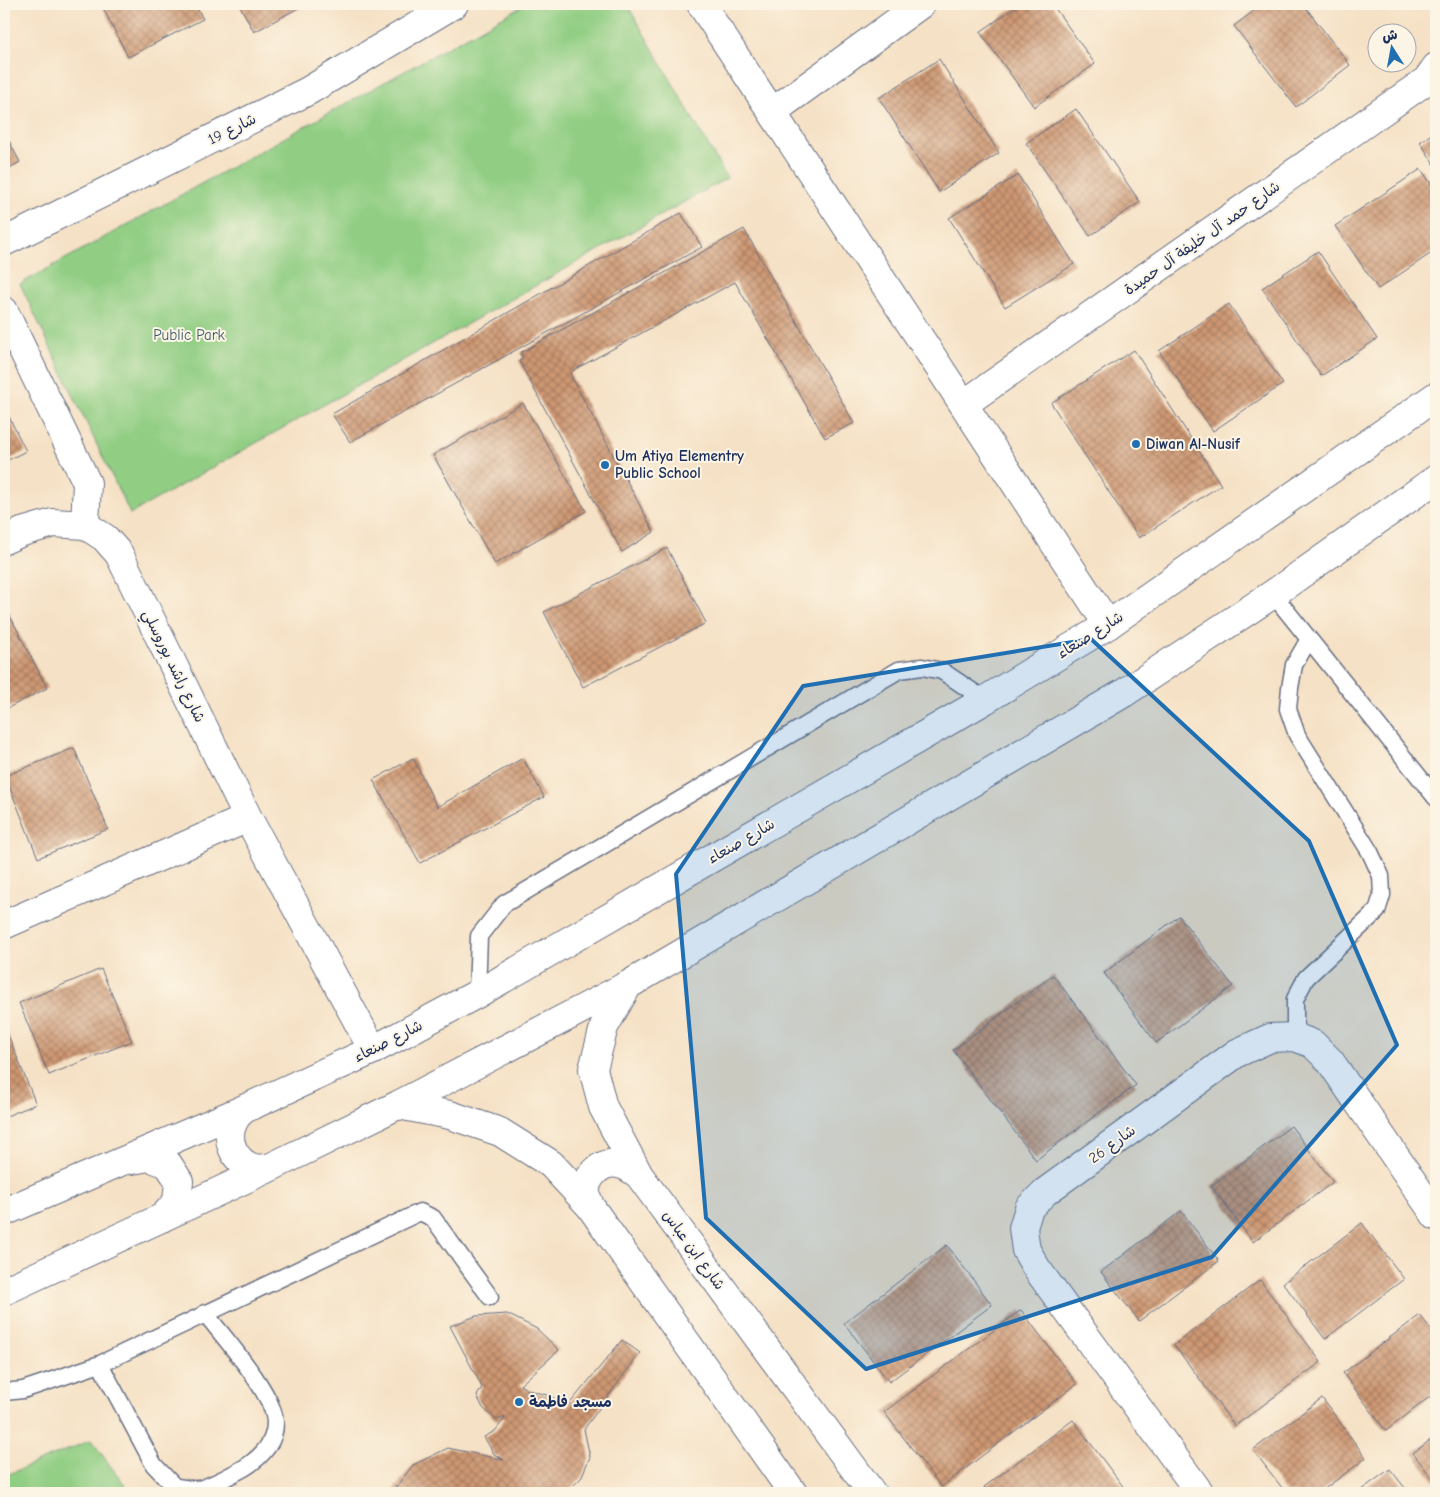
<svg xmlns="http://www.w3.org/2000/svg" width="1440" height="1497" font-family="'Comic Neue','Playpen Sans Arabic',sans-serif">
  <style>
    .green { fill: #91ce83; stroke: #567e70 }
    .building { fill: url(#building-cross-hatch) }
    .lines { fill: none; stroke-linecap: round; stroke-linejoin: round }
    .lane-casing { stroke: #676d82; stroke-width: 19 }
    .street-casing { stroke: #676d82; stroke-width: 30 }
    .secondary-casing { stroke: #676d82; stroke-width: 30 }
    .lane { stroke: #fff; stroke-width: 16 }
    .street { stroke: #fff; stroke-width: 28 }
    .secondary { stroke: #fff; stroke-width: 28 }
    .marked { fill: #1f6fb2; fill-opacity: 0.2; stroke: #1f6fb2; stroke-width: 4; stroke-linejoin: round }
    .poi-dot { fill: #1f6fb2; stroke: #fcf5e5; stroke-width: 2 }
    .labels { text-anchor: middle; dominant-baseline: central; stroke-width: 4; stroke-linejoin: round; paint-order: stroke }
    .street-label { font-size: 15px; fill: #1b2f5e; stroke: #fcf5e5 }
    .park-label { font-size: 15px; fill: #385767; stroke: #fcf5e5 }
    .poi-label { font-size: 15px; font-weight: bold; fill: #1b2f5e; stroke: #fcf5e5; text-anchor: start }
  </style>
  <defs>
    <pattern id="building-cross-hatch" width="8" height="8" patternUnits="userSpaceOnUse" patternTransform="scale(1.25)"><rect width="8" height="8" fill="#ce9772"/><path d="M0 0l8 8M0 8l8-8" fill="none" stroke="#a67c61"/></pattern>
  </defs>
  <rect width="100%" height="100%" fill="#fcf5e5"/>
  <filter id="ink" filterUnits="userSpaceOnUse"><feTurbulence type="fractalNoise" baseFrequency=".02" numOctaves="2"/><feDisplacementMap in="SourceGraphic" scale="10" xChannelSelector="R" yChannelSelector="G"/><feConvolveMatrix kernelMatrix="1 2 1 2 8 2 1 2 1" color-interpolation-filters="sRGB"/></filter>
  <filter id="wash" filterUnits="userSpaceOnUse"><feTurbulence type="fractalNoise" baseFrequency=".0096" numOctaves="4" result="noise"/><feDisplacementMap in="SourceGraphic" scale="20" xChannelSelector="R" yChannelSelector="G"/><feGaussianBlur stdDeviation="1.12" result="paint"/><feColorMatrix in="noise" values="0 0 0 0 0 0 0 0 0 0 0 0 0 0 0 0 0 1.4 0 .05"/><feComposite in="paint" operator="in"/></filter>
  <g filter="url(#wash)">
    <rect width="100%" height="100%" fill="#f5e1c5"/>
    <path class="green" d="M 526,4 L 627,4 L 727,178 L 130,514 L 20,284 Z
      M 91,1440 L 131,1493 L 4,1493 L 4,1476 Z"/>
    <g id="blocks">
      <path class="building" d="M 101,4 L 195,4 L 203,19 L 128,57 Z
        M 239,4 L 306,4 L 254,32 Z
        M 1020,4 L 1052,4 L 1095,64 L 1034,107 L 980,32 Z
        M 1263,4 L 1303,4 L 1350,65 L 1296,107 L 1234,26 Z
        M 939,59 L 999,153 L 939,192 L 879,98 Z
        M 1076,109 L 1140,202 L 1090,236 L 1026,143 Z
        M 1436,131 L 1436,167 L 1420,142 Z
        M 4,132 L 20,162 L 4,171 Z
        M 1421,169 L 1436,191 L 1436,250 L 1378,289 L 1335,226 Z
        M 1018,175 L 1074,264 L 1005,307 L 949,218 Z
        M 681,213 L 702,247 L 350,442 L 332,414 Z
        M 744,229 L 854,423 L 825,438 L 735,282 L 574,370 L 570,374 L 654,532 L 622,552 L 519,361 L 523,358 L 520,353 Z
        M 1318,251 L 1377,339 L 1321,376 L 1262,288 Z
        M 1229,304 L 1283,384 L 1213,431 L 1159,351 Z
        M 1134,350 L 1221,485 L 1139,538 L 1051,403 Z
        M 523,403 L 586,511 L 495,564 L 433,455 Z
        M 4,407 L 26,451 L 4,462 Z
        M 667,548 L 706,623 L 583,687 L 544,612 Z
        M 7,610 L 47,688 L 4,710 L 4,612 Z
        M 74,748 L 108,829 L 38,858 L 5,776 Z
        M 413,758 L 437,807 L 523,758 L 544,797 L 420,863 L 373,780 Z
        M 1179,916 L 1233,986 L 1156,1043 L 1104,973 Z
        M 101,969 L 132,1041 L 49,1075 L 19,1003 Z
        M 1053,975 L 1136,1085 L 1036,1160 L 953,1050 Z
        M 4,1025 L 36,1104 L 4,1117 Z
        M 1291,1126 L 1333,1182 L 1253,1242 L 1211,1186 Z
        M 1181,1211 L 1219,1261 L 1139,1321 L 1101,1272 Z
        M 1362,1223 L 1404,1279 L 1325,1339 L 1283,1283 Z
        M 947,1245 L 992,1305 L 889,1382 L 844,1323 Z
        M 1260,1280 L 1321,1362 L 1235,1426 L 1174,1345 Z
        M 1021,1310 L 1077,1384 L 941,1487 L 884,1412 Z
        M 507,1314 L 537,1329 L 559,1350 L 520,1385 L 528,1390 L 551,1396 L 567,1407 L 622,1340 L 640,1353 L 584,1429 L 590,1457 L 581,1478 L 566,1493 L 391,1493 L 413,1465 L 448,1448 L 504,1460 L 494,1454 L 484,1437 L 495,1431 L 506,1417 L 496,1420 L 483,1408 L 477,1396 L 482,1387 L 450,1326 L 476,1316 Z
        M 1420,1315 L 1436,1336 L 1436,1392 L 1386,1431 L 1343,1373 Z
        M 1322,1398 L 1366,1458 L 1319,1493 L 1286,1493 L 1253,1450 Z
        M 1073,1420 L 1128,1493 L 988,1493 L 984,1487 Z
        M 1436,1436 L 1436,1483 L 1413,1453 Z
        M 1390,1469 L 1409,1493 L 1357,1493 Z"/>
    </g>
  </g>
  <g filter="url(#ink)">
    <use href="#blocks" fill-opacity="0" stroke="#676d82" stroke-width="1"/>
    <g class="lines">
      <defs>
        <path id="lane" d="M 1273,594 L 1436,798
          M 477,994 L 479,936 L 504,904 L 899,670 L 922,667 L 942,671 L 985,700
          M 1295,1037 L 1295,999 L 1306,978 L 1377,911 L 1382,895 L 1381,876 L 1370,852 L 1297,735 L 1288,709 L 1290,688 L 1294,665 L 1309,639
          M 100,1364 L 154,1465 L 175,1487 C 183,1487 191,1490 198,1489 C 210,1487 233,1474 244,1468 C 260,1458 275,1443 275,1423 C 275,1394 224,1338 205,1313
          M 4,1392 L 23,1390 L 100,1364 L 420,1212 L 433,1218 L 490,1297"/>
        <path id="street" d="M 701,4 L 1108,625
          M 772,112 L 921,4
          M 4,242 L 308,91 L 454,4
          M 4,311 L 87,483 L 85,525
          M 964,404 L 1427,80 L 1436,67
          M 4,540 L 22,532 L 53,523 L 85,525 L 105,538 L 119,554 L 248,818 L 373,1050
          M 4,925 L 248,818
          M 1200,1493 L 1037,1269 L 1026,1250 L 1023,1228 L 1029,1208 L 1045,1192 L 1237,1053 L 1270,1038 L 1295,1037 L 1313,1044 L 1330,1061 L 1436,1216"/>
        <path id="secondary" d="M 628,985 L 604,1027 L 593,1069 L 603,1107 L 639,1175 L 872,1493
          M 398,1105 L 450,1115 L 500,1132 L 551,1164 L 590,1206 L 793,1493
          M 244,1109 C 241,1112 236,1116 234,1121 C 224,1139 234,1162 254,1168 C 258,1169 265,1168 269,1168
          M 132,1160 L 149,1157 L 168,1164 L 179,1181 L 177,1202 L 162,1218
          M 590,1206 C 589,1203 587,1198 586,1195 C 584,1177 601,1161 618,1164 C 627,1165 632,1170 639,1175
          M 4,1212 L 244,1109 L 373,1050 L 477,994 L 985,700 L 1108,625 L 1436,396
          M 4,1291 L 269,1168 L 398,1105 L 628,985 L 1124,693 L 1273,594 L 1436,479"/>
      </defs>
      <use href="#lane" class="lane-casing"/>
      <use href="#street" class="street-casing"/>
      <use href="#secondary" class="secondary-casing"/>
      <use href="#lane" class="lane"/>
      <use href="#street" class="street"/>
      <use href="#secondary" class="secondary"/>
    </g>
  </g>
  <path class="marked" d="M 1091,639 L 1309,841 L 1397,1045 L 1212,1257 L 866,1369 L 706,1218 L 676,874 L 803,686 Z"/>
  <g class="poi-dot">
    <circle cx="1136" cy="444" r="5"/>
    <circle cx="605" cy="465" r="5"/>
    <circle cx="519" cy="1402" r="5"/>
  </g>
  <g class="labels">
    <g class="street-label">
      <text transform="translate(232 129) rotate(-26)">شارع 19</text>
      <text transform="translate(1202 238) rotate(-35)">شارع حمد آل خليفة آل حميدة</text>
      <text transform="translate(1090 635) rotate(-32)">شارع صنعاء</text>
      <text transform="translate(174 666) rotate(64)">شارع راشد بوروسلي</text>
      <text transform="translate(741 841) rotate(-30)">شارع صنعاء</text>
      <text transform="translate(388 1041) rotate(-27)">شارع صنعاء</text>
      <text transform="translate(1112 1144) rotate(-36)">شارع 26</text>
      <text transform="translate(694 1250) rotate(54)">شارع ابن عباس</text>
    </g>
    <g class="park-label">
      <text x="189" y="335">Public Park</text>
    </g>
    <g class="poi-label">
      <text x="1146" y="444">Diwan Al-Nusif</text>
      <text x="615" y="456">Um Atiya Elementry<tspan x="615" dy="17">Public School</tspan></text>
      <text x="529" y="1402">مسجد فاطمة</text>
    </g>
  </g>
  <rect width="1440" height="1497" fill="none" stroke="#fcf5e5" stroke-width="20"/>
  <g transform="translate(1392 48) rotate(349)"><circle r="24" fill="#fcf5e5" stroke="#a2a6af"/>
  <path d="M0-4L9 19L0 12L-9 19Z" fill="#1f6fb2"/>
  <text y="-8" font-size="14" font-weight="bold" text-anchor="middle" fill="#1b2f5e">ش</text>
  </g>
</svg>
